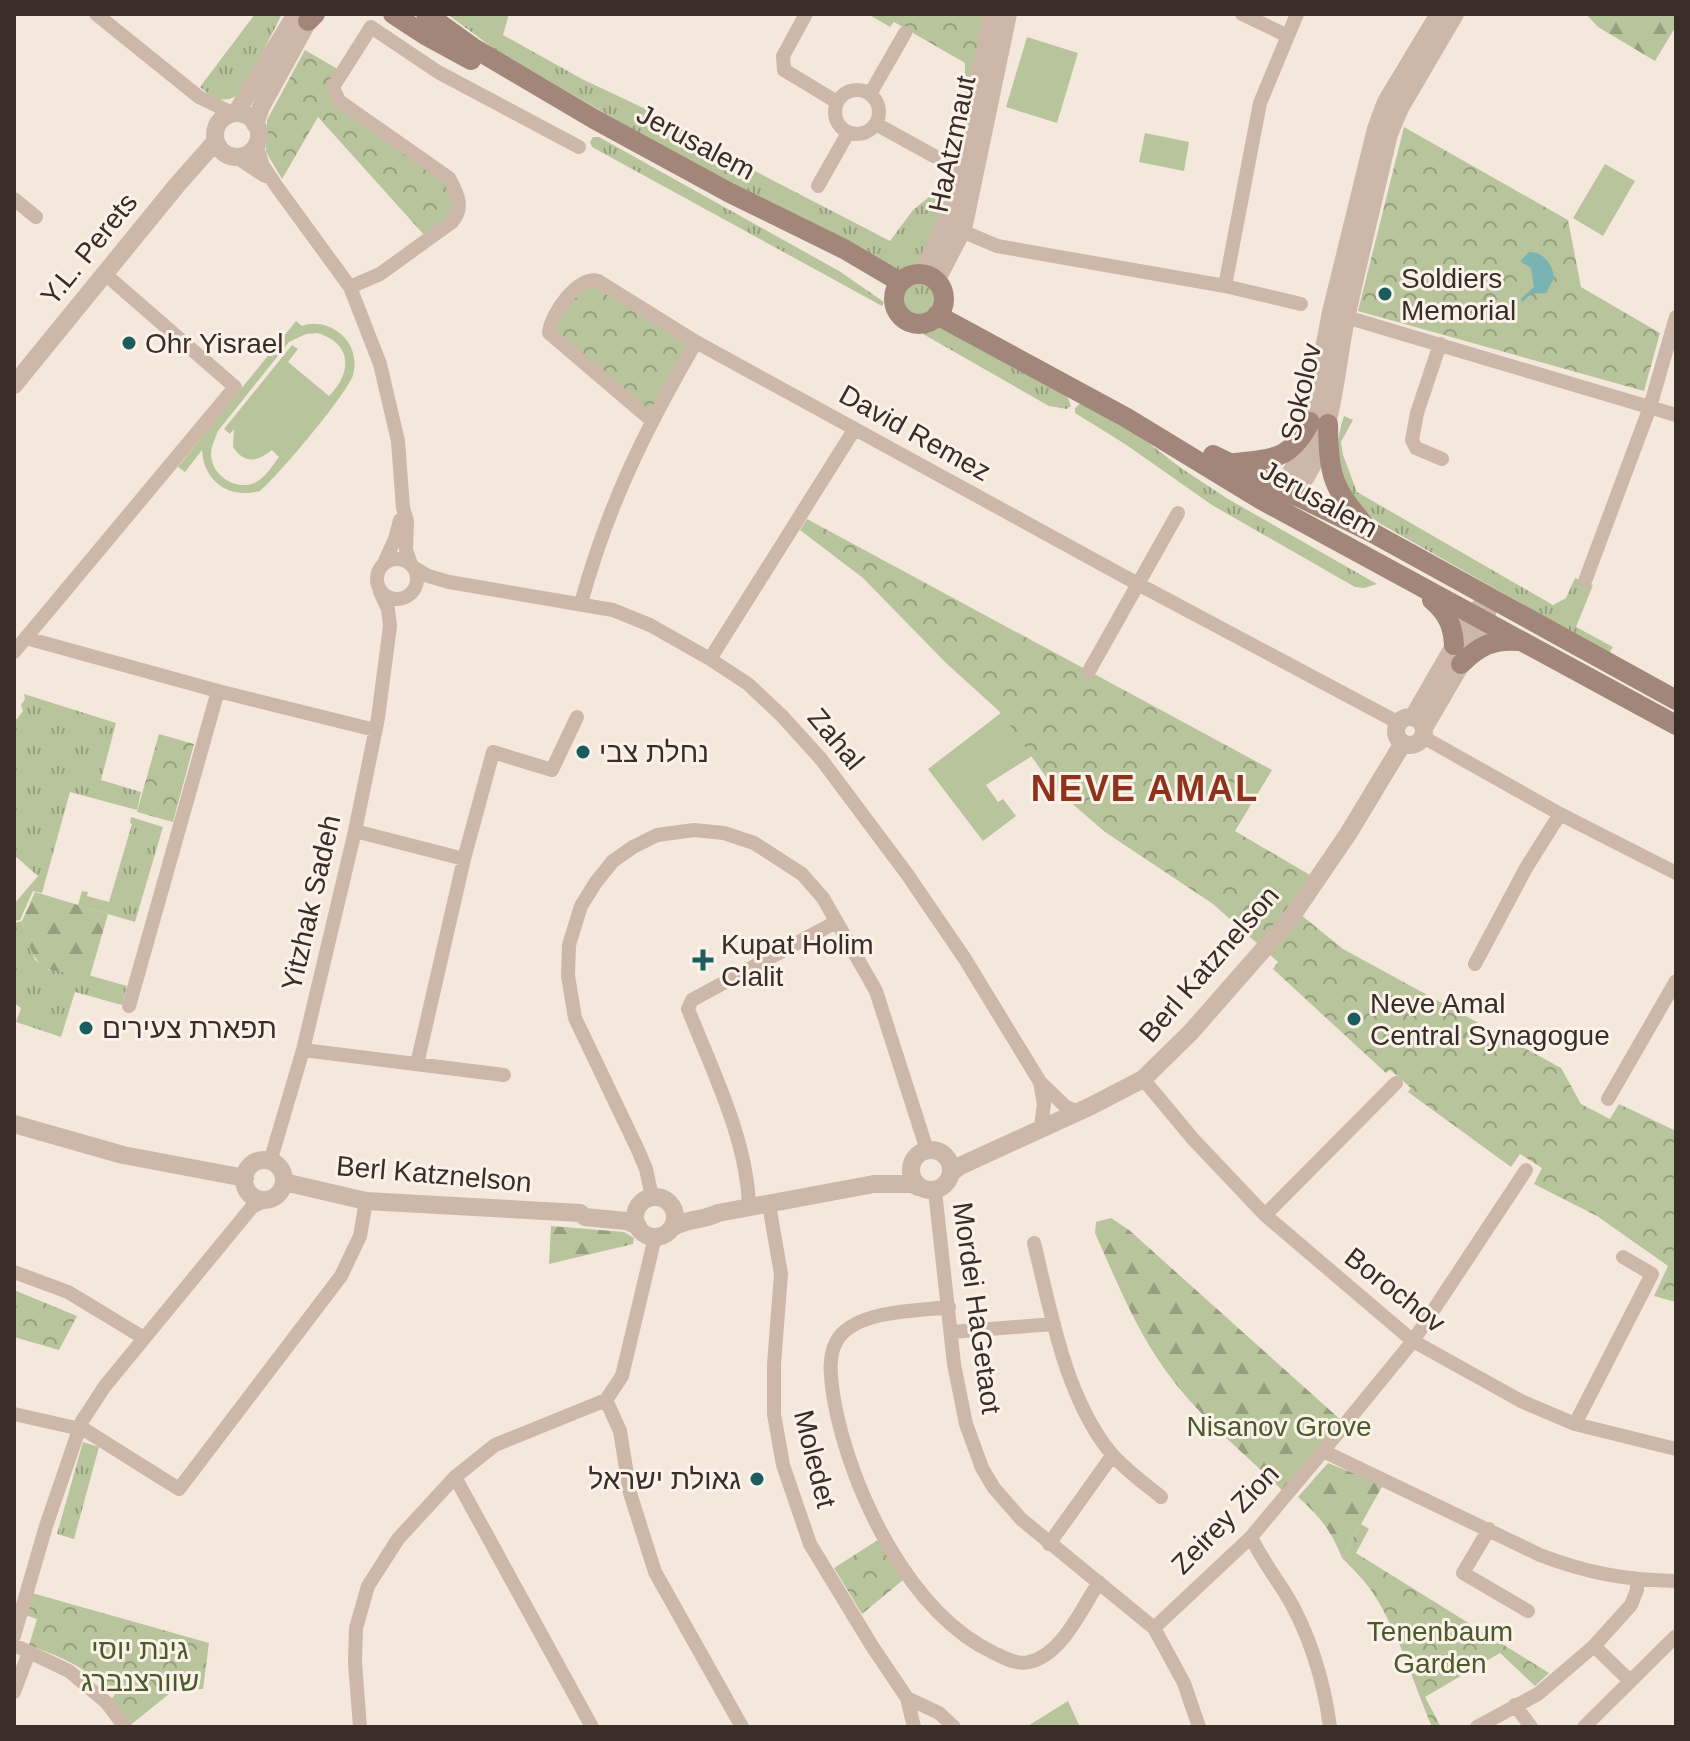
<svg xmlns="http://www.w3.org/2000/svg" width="1690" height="1741" font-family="Arial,Heebo,sans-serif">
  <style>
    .grass { fill: url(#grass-tufts) }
    .forest { fill: url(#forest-firs) }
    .park { fill: url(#park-crowns) }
    .pitch { fill: #b8c49b; fill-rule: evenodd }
    .water { fill: #7ab3b3 }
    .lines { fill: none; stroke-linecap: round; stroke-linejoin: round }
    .minor { stroke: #cdb7a8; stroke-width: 14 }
    .tertiary { stroke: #cdb7a8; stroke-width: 18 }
    .secondary { stroke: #a18679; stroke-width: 20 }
    .poi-dot { fill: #1b5d5e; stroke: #fbf2ea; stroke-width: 3 }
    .labels { text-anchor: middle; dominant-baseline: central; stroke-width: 6; stroke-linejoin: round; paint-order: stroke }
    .street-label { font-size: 28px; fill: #392d28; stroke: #fbf2ea }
    .poi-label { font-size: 28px; fill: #392d28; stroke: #fbf2ea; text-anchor: start }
    .park-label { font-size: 28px; fill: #4a5a2a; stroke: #fbf2ea }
    .district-label { font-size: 36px; font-weight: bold; letter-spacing: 2px; fill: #8e321c; stroke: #fbf2ea }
  </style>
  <defs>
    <pattern id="grass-tufts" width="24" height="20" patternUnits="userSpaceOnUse" patternTransform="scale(2)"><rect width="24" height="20" fill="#b8c49b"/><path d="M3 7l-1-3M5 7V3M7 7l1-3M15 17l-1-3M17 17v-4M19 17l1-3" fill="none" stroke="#97a07e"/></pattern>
    <pattern id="forest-firs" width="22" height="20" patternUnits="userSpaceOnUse" patternTransform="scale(2)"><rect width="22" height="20" fill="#b8c49b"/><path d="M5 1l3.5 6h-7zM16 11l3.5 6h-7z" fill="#97a07e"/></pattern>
    <pattern id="park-crowns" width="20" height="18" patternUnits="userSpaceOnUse" patternTransform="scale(2)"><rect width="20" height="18" fill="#b8c49b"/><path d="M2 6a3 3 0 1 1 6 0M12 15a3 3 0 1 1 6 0" fill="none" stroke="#97a07e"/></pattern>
  </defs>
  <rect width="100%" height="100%" fill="#f4e8dd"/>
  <path class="grass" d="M 255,14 L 282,14 L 242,93 L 230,99 L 216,100 L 200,87 Z
    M 447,14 L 509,14 L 503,35 L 582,79 L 656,114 L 726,156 L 890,241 L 913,210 L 951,179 C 945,202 928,265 905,274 L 684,159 L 497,51 Z
    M 593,137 L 599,137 L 839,271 L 884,302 L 882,306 L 592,147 L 590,142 Z
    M902 299a17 17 0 1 1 34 0a17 17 0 1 1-34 0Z
    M 934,327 L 943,328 L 1059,390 L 1068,398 L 1071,406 L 1067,409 L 1049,406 L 923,334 L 924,330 Z
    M 1082,402 L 1133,431 L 1181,468 L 1228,499 L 1377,584 L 1364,588 L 1355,587 L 1212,505 L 1125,444 L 1075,413 L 1075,408 Z
    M 1344,416 L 1353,420 L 1341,442 L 1343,455 L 1357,492 L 1553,605 L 1566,598 L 1575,578 L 1593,585 L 1576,627 L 1613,647 L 1609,653 L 1379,523 C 1371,516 1360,510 1354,502 C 1336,477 1334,443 1344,416 Z
    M 24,694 L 116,723 L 101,780 L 141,792 L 137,810 L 70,792 L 42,893 L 33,891 L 20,920 L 14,921 L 14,904 L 38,876 L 14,855 L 14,719 L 17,719 L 23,711 L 21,705 L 25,699 Z
    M 131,817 L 163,827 L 135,922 L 78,905 L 82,891 L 88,892 L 87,896 L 109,902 L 132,824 L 130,823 Z
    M 22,921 L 35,960 L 49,970 L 74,971 L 127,986 L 122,1005 L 75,992 L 61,1037 L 16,1022 L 21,1008 L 14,1003 L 14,923 Z
    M 83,1442 L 99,1447 L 74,1539 L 57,1534 Z"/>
  <path class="forest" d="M 1586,14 L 1676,14 L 1676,26 L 1655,61 L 1598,27 Z
    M 35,892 L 108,914 L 90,976 C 77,972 64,973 51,970 C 31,965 28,938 22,921 Z
    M 1111,1218 L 1129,1230 L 1342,1421 L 1283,1491 C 1243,1452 1198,1416 1166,1371 C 1135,1328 1116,1280 1095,1233 L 1096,1222 Z
    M 551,1226 L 624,1232 L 634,1238 L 633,1244 L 549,1264 Z
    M 1328,1463 L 1383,1485 L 1342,1558 C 1332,1532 1319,1515 1298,1497 Z"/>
  <path class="park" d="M 868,14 L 984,14 L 964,114 L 965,63 L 894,22 L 890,27 Z
    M 305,50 L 341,71 L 332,87 L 447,180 L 456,211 L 426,237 L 318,117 L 282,179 L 266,152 L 267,120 Z
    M 1404,127 L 1568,220 L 1581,287 L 1660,333 L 1644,391 L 1358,311 Z
    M 590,283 L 690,345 L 650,415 L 556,337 L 554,325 L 580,288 Z
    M 807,519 L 1272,770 L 1235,831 L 1310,875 L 1290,906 L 1343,949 L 1561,1068 L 1581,1104 L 1610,1119 L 1619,1104 L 1676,1131 L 1676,1302 L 1654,1296 L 1668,1266 L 1597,1216 L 1534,1184 L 1542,1168 L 1520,1154 L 1511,1167 L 1408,1092 L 1411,1088 L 1390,1070 L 1386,1073 L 1273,969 L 1278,962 L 1213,904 L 1105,832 L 1054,788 L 999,711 L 946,663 L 863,578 L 800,530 Z
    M 159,734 L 194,744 L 173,822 L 137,812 Z
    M 14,1290 L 77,1316 L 59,1350 L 14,1337 Z
    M 1361,1524 L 1369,1529 L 1356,1553 L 1549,1673 L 1535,1686 L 1500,1653 L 1425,1697 L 1441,1727 L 1432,1727 C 1413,1682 1399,1632 1371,1590 C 1363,1579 1352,1568 1342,1558 Z
    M 878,1540 L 903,1580 L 862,1614 L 834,1568 Z
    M 32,1593 L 209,1643 L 203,1689 L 174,1690 L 128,1727 L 108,1702 L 115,1695 C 83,1666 68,1660 29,1645 L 37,1619 L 25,1615 Z"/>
  <path class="pitch" d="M 1027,37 L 1078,53 L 1057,123 L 1006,107 Z
    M 1145,133 L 1189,142 L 1184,171 L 1139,162 Z
    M 1605,164 L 1635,181 L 1603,236 L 1573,218 Z
    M 296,321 L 302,326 C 316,321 331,325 342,335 C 353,345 357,361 353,375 C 348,393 277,477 260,491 C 230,499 204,483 202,450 L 185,472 L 178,467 ZM 317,333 C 353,343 352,373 329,396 L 288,362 L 298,349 L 292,345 L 224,429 L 230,434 L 234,429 L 233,447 C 244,464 258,462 272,450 L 279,457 C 273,465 266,476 258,481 C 239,493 212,477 211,455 C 211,446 215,439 218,431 L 289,342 L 306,334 Z
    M 1001,713 L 1032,756 L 986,785 L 998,802 L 1003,799 L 1016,816 L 983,841 L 928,769 Z
    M 1068,1701 L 1080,1727 L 1026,1727 Z"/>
  <path class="water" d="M 1529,252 C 1544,252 1553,265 1554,278 L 1546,293 L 1531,294 L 1522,302 L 1521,299 L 1534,287 L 1531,268 L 1520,261 Z"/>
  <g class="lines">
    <path class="minor" d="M 96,14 L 199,97 L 234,114
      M 806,14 L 783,56 L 784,70 L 837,102
      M 1242,14 L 1288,36
      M835 112a22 22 0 1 1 44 0a22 22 0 1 1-44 0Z
      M 870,94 L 905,33
      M 876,124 L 934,156
      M 256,144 L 263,166 L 277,187 L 350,287 L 380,364 L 398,441 L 403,508 L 407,521 L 406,550 L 411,564
      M 236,157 L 265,176
      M 818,186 L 848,133
      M 14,199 L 36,217
      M 962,231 L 997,246 L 1225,286 L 1301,304
      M 1225,286 L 1260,103 L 1297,14
      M 350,287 L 380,274 L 452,222 C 465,207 457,193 449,178 L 339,101 L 333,87 L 371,27 L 438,72 L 579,147
      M 1346,317 L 1676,415
      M 1440,344 L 1417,413 L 1412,440 L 1416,448 L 1442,459
      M 651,420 L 549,333 C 550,315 578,275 598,281 L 696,342 L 1138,584 L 1399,723
      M377 579a20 20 0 1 1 40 0a20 20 0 1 1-40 0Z
      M 385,561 L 395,539 L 400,520
      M 413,567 L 428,576 L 449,582 L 613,610 L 650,625 L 710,659 L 748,684 L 782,716 L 821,759 L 907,874 L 965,959 L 1040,1082 L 1065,1106 L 1077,1112
      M 1585,581 L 1650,407 L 1676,317
      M 581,603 C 608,505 645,430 696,342
      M 26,638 L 218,691 L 375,730
      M 14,652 L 235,387 L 105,274
      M 710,659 L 854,430
      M 1089,671 L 1178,513
      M 1423,737 L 1560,814 L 1676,873
      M 355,831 L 464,859
      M 1475,964 L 1526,868 L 1560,814
      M 129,1006 L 218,691
      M 303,1050 L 504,1075
      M 417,1064 L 464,859 L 493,752 L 552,770 L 577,717
      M 1143,1079 L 1193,1139 L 1265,1215 L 1413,1341 L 1521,1401 L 1575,1424 L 1676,1449
      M 1040,1082 L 1044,1104 L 1041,1127
      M 1608,1099 L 1676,981
      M 270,1162 L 303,1050 L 355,831 L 378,718 L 390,626 L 388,609 L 380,592
      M 935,1191 L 954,1364 L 966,1424 L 982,1468 L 994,1488 L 1021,1519 L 1154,1628 L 1184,1683 L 1199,1727
      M 652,1197 L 646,1169 L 638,1150 L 575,1018 L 568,976 L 569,945 L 581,906 L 596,882 L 613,861 L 633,847 L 657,835 L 694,830 L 724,833 L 754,843 L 802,874 L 823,898 L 876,991 L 927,1150
      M 769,1205 L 781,1274 L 774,1364 L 774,1414 L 783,1465 L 810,1544 L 872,1646 L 907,1698 L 914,1727
      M 749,1208 C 748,1141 712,1070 688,1009 L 692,1000 L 836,922
      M 1265,1215 L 1396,1083
      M 1034,1243 C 1051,1312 1065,1396 1110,1452 C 1124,1469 1144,1483 1161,1497
      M 14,1272 L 68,1292 L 144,1338
      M 949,1307 C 917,1311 862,1310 840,1336 C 826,1353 831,1380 834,1400 C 850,1489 909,1613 994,1653 C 1005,1658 1016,1665 1029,1662 C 1062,1655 1082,1608 1099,1582
      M 952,1332 L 1054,1324
      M 606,1400 L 620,1431 L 630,1493 L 655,1572 L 742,1727
      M 606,1400 L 622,1376 L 655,1237
      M 14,1414 L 85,1430 L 179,1489 L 341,1276 L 360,1236 L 366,1201
      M 1575,1424 L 1652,1274 L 1623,1257
      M 1323,1451 L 1540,1555 C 1587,1573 1625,1580 1676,1581
      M 455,1477 L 592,1727
      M 1489,1529 L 1463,1573 L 1528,1611
      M 1251,1537 C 1260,1556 1272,1573 1284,1591 C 1309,1631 1324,1681 1330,1727
      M 1049,1544 L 1112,1456
      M 1154,1628 L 1251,1537 L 1323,1451 L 1413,1341 L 1526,1170
      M 14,1636 L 46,1526 L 82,1421 L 105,1386 L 252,1207 L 266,1200
      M 14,1645 L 69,1671 L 107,1703 L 125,1727
      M 1594,1646 L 1630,1681
      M 14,1692 L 29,1652
      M 907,1698 L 939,1713 L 954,1727
      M 1515,1705 L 1531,1727
      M 360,1727 L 355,1663 L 356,1628 L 368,1586 L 398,1539 L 455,1477 L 495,1445 L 606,1400
      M 1477,1727 L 1538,1694 L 1594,1646 L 1631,1605 L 1637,1590 L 1637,1580
      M 1584,1727 L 1676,1636"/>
    <path class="tertiary" d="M 236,113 L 296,14
      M215 135a22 22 0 1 1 44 0a22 22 0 1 1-44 0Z
      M 255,124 L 261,107 L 312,14
      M 922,274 L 950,214 L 993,14
      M 936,281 L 962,231 L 965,220 L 1008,14
      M 14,385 L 177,185 L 216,141
      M 1280,501 L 1282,489 L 1299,458 L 1310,422 L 1331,312 L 1376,129 L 1386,102 L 1439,14
      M 1285,503 C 1335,455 1333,377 1347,314 C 1360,254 1375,194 1389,134 L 1400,108 L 1455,14
      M1396 731a14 14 0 1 1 28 0a14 14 0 1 1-28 0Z
      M 1413,717 L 1472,615 L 1482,605
      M 1424,728 L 1485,623 L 1490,598
      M 14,1124 L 123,1155 L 245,1178
      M911 1170a20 20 0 1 1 40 0a20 20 0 1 1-40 0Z
      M244 1180a20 20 0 1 1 40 0a20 20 0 1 1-40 0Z
      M 951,1173 L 960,1166 L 1091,1106 L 1143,1079 L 1191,1032 L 1290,919 L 1348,834 L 1403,743
      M 284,1182 L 366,1201 L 580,1213 L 585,1217 L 626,1221 L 638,1226
      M635 1217a20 20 0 1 1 40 0a20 20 0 1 1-40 0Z
      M 672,1228 C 686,1218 703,1221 718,1213 L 874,1184 L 913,1184 L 918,1187"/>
    <path class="secondary" d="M 393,14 L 425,35 L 471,60
      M 426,14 L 472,47 L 594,119 L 730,193 L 844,249 L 900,282
      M 308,21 L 315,14
      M894 299a25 25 0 1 1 50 0a25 25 0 1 1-50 0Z
      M 937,315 L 1127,418 L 1260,499 L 1676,725
      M 1328,424 C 1329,478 1332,487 1368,529
      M 1213,455 L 1371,532 L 1676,700
      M 1228,464 C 1270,458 1289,463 1310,422
      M 1432,600 C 1447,613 1453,625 1454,645
      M 1461,664 C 1478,647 1492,639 1517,641"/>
  </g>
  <g class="poi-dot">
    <circle cx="1385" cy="294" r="8"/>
    <circle cx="129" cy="343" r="8"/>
    <circle cx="583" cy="752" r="8"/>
    <path d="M699 948h8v8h8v8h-8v8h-8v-8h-8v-8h8z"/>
    <circle cx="1354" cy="1019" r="8"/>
    <circle cx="86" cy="1028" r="8"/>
    <circle cx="757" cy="1479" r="8"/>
  </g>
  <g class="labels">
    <g class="street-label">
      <text transform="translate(696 142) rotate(28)">Jerusalem</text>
      <text transform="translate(952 144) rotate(-78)">HaAtzmaut</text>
      <text transform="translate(89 249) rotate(-51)">Y.L. Perets</text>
      <text transform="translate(1301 392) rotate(-77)">Sokolov</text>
      <text transform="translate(915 433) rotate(29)">David Remez</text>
      <text transform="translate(1319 499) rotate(29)">Jerusalem</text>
      <text transform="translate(836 739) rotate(50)">Zahal</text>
      <text transform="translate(311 903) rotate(-77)">Yitzhak Sadeh</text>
      <text transform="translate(1209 964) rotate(-49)">Berl Katznelson</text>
      <text transform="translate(434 1174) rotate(5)">Berl Katznelson</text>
      <text transform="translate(1395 1290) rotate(38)">Borochov</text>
      <text transform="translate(977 1308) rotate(82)">Mordei HaGetaot</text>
      <text transform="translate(815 1459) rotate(76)">Moledet</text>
      <text transform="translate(1225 1519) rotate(-46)">Zeirey Zion</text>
    </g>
    <g class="poi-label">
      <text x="1401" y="278">Soldiers<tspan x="1401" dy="32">Memorial</tspan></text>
      <text x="145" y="343">Ohr Yisrael</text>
      <text x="599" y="752">נחלת צבי</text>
      <text x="721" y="944">Kupat Holim<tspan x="721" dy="32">Clalit</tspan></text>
      <text x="1370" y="1003">Neve Amal<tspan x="1370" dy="32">Central Synagogue</tspan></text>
      <text x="102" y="1028">תפארת צעירים</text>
      <text x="741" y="1479" text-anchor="end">גאולת ישראל</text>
    </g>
    <g class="park-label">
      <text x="1279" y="1426">Nisanov Grove</text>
      <text x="1440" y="1631">Tenenbaum<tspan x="1440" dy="32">Garden</tspan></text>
      <text x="140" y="1649">גינת יוסי<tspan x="140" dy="32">שוורצנברג</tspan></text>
    </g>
    <g class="district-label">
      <text x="1145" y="788">NEVE AMAL</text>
    </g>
  </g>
  <rect width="1690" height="1741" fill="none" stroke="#392d28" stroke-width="32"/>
</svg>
